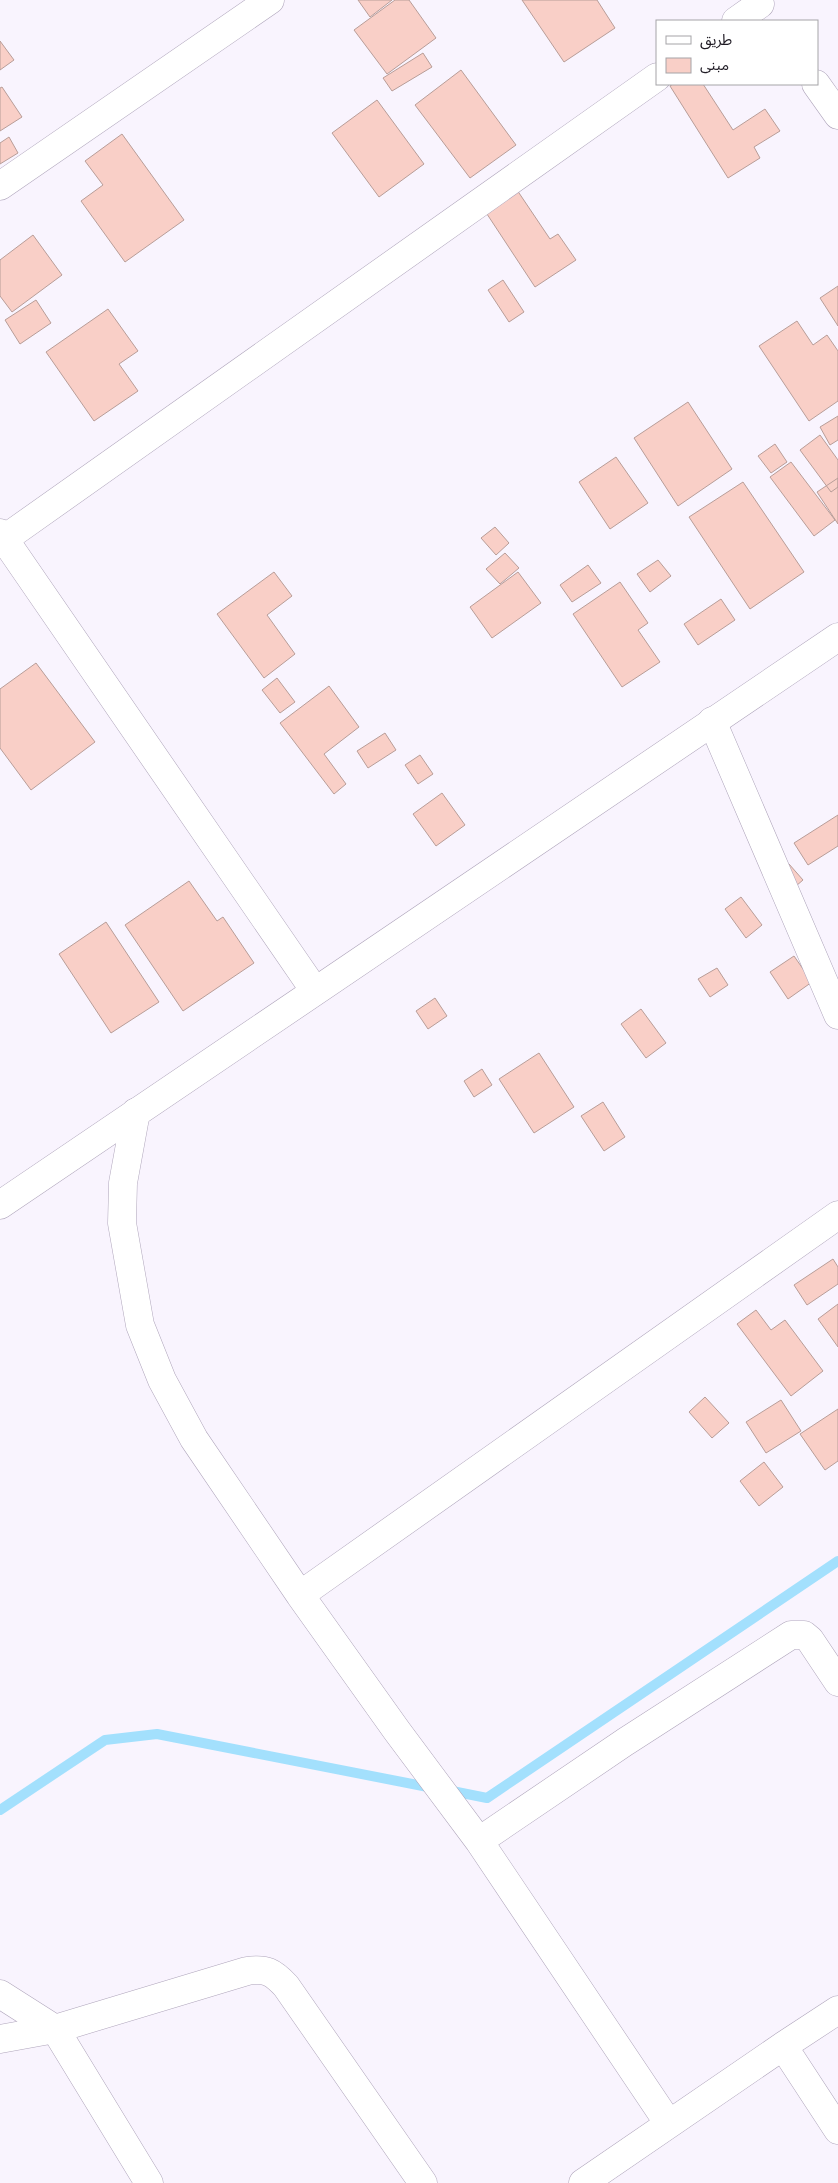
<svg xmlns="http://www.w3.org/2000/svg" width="838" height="2183" font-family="'Exo 2','Noto Sans Arabic',sans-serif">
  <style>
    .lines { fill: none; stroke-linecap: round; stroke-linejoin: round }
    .stream { stroke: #a3e0fd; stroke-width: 10 }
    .building { fill: #f9cfc7; stroke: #b89d98 }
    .street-casing { stroke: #afa5bb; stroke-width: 29 }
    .secondary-casing { stroke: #afa5bb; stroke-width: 29 }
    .street { stroke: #fff; stroke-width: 28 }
    .secondary { stroke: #fff; stroke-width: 28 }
  </style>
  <rect width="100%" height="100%" fill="#f9f4fe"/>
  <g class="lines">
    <path class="stream" d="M 447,1790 L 487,1798 L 838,1561
      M 0,1810 L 105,1740 L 157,1734 L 433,1788"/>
  </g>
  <path class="building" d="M 358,0 L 392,0 L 370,17 Z
    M 395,0 L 409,0 L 436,38 L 387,74 L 354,30 Z
    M 522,0 L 597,0 L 615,28 L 564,62 Z
    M 0,41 L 14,60 L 0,70 Z
    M 423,53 L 432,67 L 392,91 L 383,78 Z
    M 461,70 L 516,145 L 470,178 L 415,105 Z
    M 673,84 L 703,84 L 733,130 L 765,109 L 780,131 L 754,147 L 760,158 L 728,178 L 670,86 Z
    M 2,87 L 22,117 L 0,131 L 0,88 Z
    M 377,100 L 424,164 L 379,197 L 332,133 Z
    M 122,134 L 184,220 L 125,262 L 81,201 L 103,185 L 85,161 Z
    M 9,137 L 18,153 L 0,164 L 0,143 Z
    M 517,190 L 550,239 L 558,234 L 576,260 L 535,287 L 485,211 Z
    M 33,235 L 62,275 L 12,312 L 0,296 L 0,260 Z
    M 503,280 L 524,312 L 509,322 L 488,290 Z
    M 838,286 L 838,326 L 820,298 Z
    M 36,300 L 51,323 L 20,344 L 5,320 Z
    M 108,309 L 138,351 L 119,364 L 138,391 L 94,421 L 46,352 Z
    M 797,321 L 813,345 L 827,335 L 838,351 L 838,401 L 809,421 L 759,346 Z
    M 688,402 L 732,469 L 678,506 L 634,438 Z
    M 838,416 L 838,440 L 830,445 L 820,427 Z
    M 820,435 L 838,460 L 838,487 L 831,492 L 800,450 Z
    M 775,444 L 787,462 L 771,473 L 758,456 Z
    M 616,457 L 648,503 L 610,529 L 579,482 Z
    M 791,462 L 835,520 L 814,536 L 770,477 Z
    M 838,478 L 838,524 L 817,492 Z
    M 743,482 L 804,572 L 750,609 L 689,517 Z
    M 495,527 L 509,543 L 496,555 L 481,538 Z
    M 505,553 L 519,568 L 500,584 L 486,569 Z
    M 658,560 L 671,576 L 650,592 L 637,574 Z
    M 588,565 L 601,583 L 572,602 L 560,585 Z
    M 274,572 L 292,596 L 267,615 L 295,654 L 264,678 L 217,614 Z
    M 518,572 L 541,603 L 492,638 L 470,607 Z
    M 620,582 L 648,623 L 638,630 L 660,662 L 622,687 L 573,614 Z
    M 721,599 L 735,620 L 698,645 L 684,624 Z
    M 36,663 L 95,742 L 31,790 L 0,748 L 0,689 Z
    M 277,678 L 295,702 L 280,713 L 262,690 Z
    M 329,686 L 359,727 L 324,754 L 346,784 L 334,794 L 280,723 Z
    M 385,733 L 396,750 L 368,768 L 357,751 Z
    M 420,755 L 433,774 L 418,784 L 405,765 Z
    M 442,793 L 465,825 L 436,846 L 413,814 Z
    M 838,815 L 838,846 L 808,865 L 794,843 Z
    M 789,864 L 803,880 L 789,892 L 775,875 Z
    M 189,881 L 217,921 L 223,917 L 254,963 L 183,1011 L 125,925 Z
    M 741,897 L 762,925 L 746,938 L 725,909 Z
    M 106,922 L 159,1002 L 111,1033 L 59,954 Z
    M 794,956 L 812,982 L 788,999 L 770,972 Z
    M 717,968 L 728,985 L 710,997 L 698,979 Z
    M 435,998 L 447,1016 L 428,1029 L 416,1011 Z
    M 641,1009 L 666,1043 L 646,1058 L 621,1024 Z
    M 539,1053 L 574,1107 L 534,1133 L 499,1079 Z
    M 482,1069 L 492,1085 L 474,1097 L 464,1081 Z
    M 603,1102 L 625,1137 L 604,1151 L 581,1116 Z
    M 833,1259 L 838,1267 L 838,1284 L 807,1305 L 794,1285 Z
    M 838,1304 L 838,1347 L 818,1319 Z
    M 756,1310 L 771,1330 L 785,1320 L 823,1371 L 791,1396 L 737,1324 Z
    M 705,1397 L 729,1423 L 712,1438 L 689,1412 Z
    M 781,1400 L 801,1431 L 766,1453 L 746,1422 Z
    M 838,1409 L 838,1461 L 825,1470 L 800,1434 Z
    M 764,1462 L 783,1487 L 759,1506 L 740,1481 Z"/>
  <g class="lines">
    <defs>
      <path id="street" d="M 736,21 L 760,4
        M 816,84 L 838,115
        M 0,186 L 270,0
        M 0,542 L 657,77
        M 712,721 L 838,1015
        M 136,1112 L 123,1183 L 122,1223 L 140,1325 L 162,1380 L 194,1439 L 300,1595 L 397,1731 L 479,1841 L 669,2124
        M 300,1595 L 838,1215
        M 479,1841 L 625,1742 L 791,1635 L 804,1635 L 810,1640 L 838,1682
        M 0,1994 L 55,2029 L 149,2183
        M 0,2039 L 55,2029 L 247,1971 C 266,1968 273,1972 286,1986 L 423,2183
        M 783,2046 L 838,2010
        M 583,2183 L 783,2046 L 838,2130"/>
      <path id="secondary" d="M 0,533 L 315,991
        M 0,1205 L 838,637"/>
    </defs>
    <use href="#street" class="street-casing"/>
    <use href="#secondary" class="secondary-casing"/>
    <use href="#street" class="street"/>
    <use href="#secondary" class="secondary"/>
  </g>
  <rect x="656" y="20" width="162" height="65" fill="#ffffff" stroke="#a5a4a7"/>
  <rect x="666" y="36" width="25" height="8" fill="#ffffff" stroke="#a5a4a7"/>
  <text x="700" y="45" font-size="15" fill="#1f1b24">طريق</text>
  <rect x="666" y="58" width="25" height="15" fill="#f9cfc7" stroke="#a5a4a7"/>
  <text x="700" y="70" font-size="15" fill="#1f1b24">مبنى</text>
</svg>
